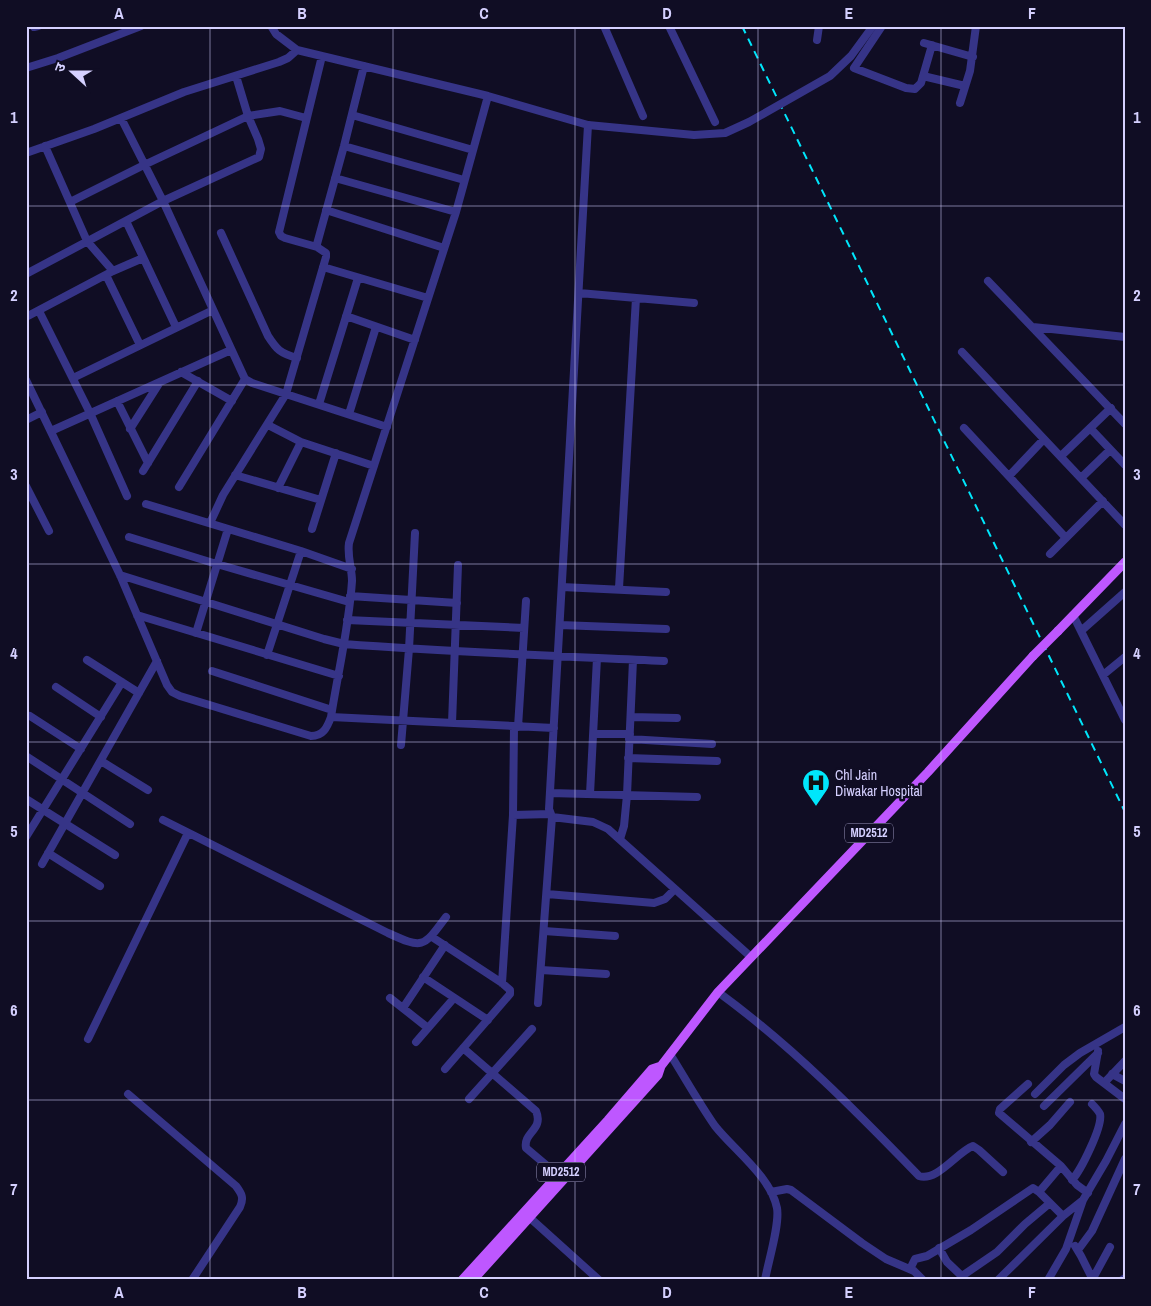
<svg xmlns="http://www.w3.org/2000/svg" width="1151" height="1306" font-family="'Archivo Narrow','Noto Sans Devanagari',sans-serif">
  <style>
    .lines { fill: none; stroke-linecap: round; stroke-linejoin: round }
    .minor { stroke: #363487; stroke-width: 8 }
    .major { stroke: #be57ff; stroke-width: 9 }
    .rail { stroke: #00e6fb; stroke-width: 2; stroke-dasharray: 8 6; stroke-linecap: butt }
    .minor-bridge { stroke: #363487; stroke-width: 8 }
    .major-bridge { stroke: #be57ff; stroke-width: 9 }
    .grid { fill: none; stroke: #d5d0ff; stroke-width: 1; stroke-opacity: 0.55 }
    .labels { text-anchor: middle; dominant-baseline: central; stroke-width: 5; stroke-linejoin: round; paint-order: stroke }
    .shield { fill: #100d24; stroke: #9a96bd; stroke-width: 1 }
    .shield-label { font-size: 12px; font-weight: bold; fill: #d5d0ff }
    .poi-label { font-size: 14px; fill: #d5d0ff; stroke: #100d24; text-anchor: start }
    .neatline { fill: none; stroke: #d5d0ff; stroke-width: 2 }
    .grid-label { font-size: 16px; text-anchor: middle; font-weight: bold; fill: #d5d0ff }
  </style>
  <rect width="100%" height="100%" fill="#100d24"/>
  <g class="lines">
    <path class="minor" d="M 271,26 L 276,34 L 297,50 L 488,96 L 588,125 L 549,809 L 552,817 L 593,822 L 608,829 L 751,957
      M 604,26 L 643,116
      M 669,26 L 715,122
      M 882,26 L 854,68 L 906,88 L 915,89 L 921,83 L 932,45
      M 34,27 L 38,26
      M 817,40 L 819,26
      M 924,43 L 973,57
      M 26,68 L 58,58 L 141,26
      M 923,76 L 965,86
      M 960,103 L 970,71 L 976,26
      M 352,115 L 473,150
      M 121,118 L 163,201 L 245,379 L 252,383 L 387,427
      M 45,146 L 87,241 L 113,271
      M 344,146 L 464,180
      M 26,153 L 94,129 L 184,92 L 279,62 L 288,58 L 297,50
      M 335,178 L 456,212
      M 70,202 L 144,165 L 248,116 L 280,111 L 306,118
      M 326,210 L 444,248
      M 126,221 L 176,327
      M 221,233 L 268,336 C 277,350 280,353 297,358
      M 317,247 L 285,238 L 281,236 L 279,232 L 322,56
      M 323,267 L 428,298
      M 26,274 L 163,201 L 259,157 L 261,149 L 258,139 L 248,116 L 236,76
      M 106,275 L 140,345
      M 988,281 L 1125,424
      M 579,293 L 694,303
      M 39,311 L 90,413 L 127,496
      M 346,316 L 415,340
      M 26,317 L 113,271 L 143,258
      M 1033,327 L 1125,337
      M 962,352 L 1125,525
      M 181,372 L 232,401
      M 73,378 L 213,310
      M 26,380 L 120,575 L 167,685 L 172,692 L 180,696 L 311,736 C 323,736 327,728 331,717 C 338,672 349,627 352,581 C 352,568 347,557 349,543 L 456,212 L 488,96
      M 117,401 L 148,463
      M 319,404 L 358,278
      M 349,414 L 376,327
      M 26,420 L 42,412
      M 268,425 L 301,442 L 374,466
      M 964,428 L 1066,538
      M 1090,428 L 1125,465
      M 130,429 L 160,382
      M 51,431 L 231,350
      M 1061,456 L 1111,408
      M 143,471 L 198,381
      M 235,475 L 321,500
      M 1009,476 L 1044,439
      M 1081,478 L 1110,450
      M 26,486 L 49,531
      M 179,487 L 245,379
      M 278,488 L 301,442
      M 146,504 L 301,551 L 352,569
      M 210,523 L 223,495 L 286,394 L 326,257 L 326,253 L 317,247 L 317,244 L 344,146 L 364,66
      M 312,529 L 336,453
      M 129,537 L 210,562 L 349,602
      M 1050,554 L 1103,501
      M 120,575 L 324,639 L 344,644 C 451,652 558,656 664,661
      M 562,587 L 666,592
      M 619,588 L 636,298
      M 350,596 L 457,603
      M 137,615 L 339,676
      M 1073,615 L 1125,720
      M 347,620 L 524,628
      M 560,625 L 666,629
      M 1081,631 L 1125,592
      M 196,633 L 228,529
      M 267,655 L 301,551
      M 87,660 L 139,693
      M 212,671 L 332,710
      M 1103,675 L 1125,657
      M 56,687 L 101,717
      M 30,716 L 81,749
      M 331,717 L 554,728
      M 631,717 L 677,718
      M 452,723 L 458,565
      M 518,727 L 526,601
      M 593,734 L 630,734
      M 629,739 L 712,744
      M 401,745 L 409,649 L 415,533
      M 26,756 L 130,824
      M 628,758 L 717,761
      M 101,761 L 148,790
      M 550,793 L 697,797
      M 590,794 L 597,658
      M 26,799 L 115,855
      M 513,815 L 550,814
      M 163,820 L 388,933 C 423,949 423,948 446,917
      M 26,837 L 122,682
      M 620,839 L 624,826 L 627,795 L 633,660
      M 48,853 L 100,886
      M 42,864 L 157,661
      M 547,894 L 654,903 L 665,899 L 675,889
      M 544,931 L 615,936
      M 432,937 L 502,983 L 510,990 L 510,994 L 445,1069
      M 541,970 L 606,974
      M 423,977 L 488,1020
      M 502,983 L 513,815 L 514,727
      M 718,992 C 792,1046 856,1111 919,1176 C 937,1182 957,1152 973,1146 L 979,1150 L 1003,1172
      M 390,998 L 428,1028
      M 538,1003 L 552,817
      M 403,1008 L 445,945
      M 88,1039 L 188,833
      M 416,1042 L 454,998
      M 463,1048 L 536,1111 C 544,1130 523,1132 526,1148 L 558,1175
      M 1098,1051 L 1094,1074 L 1096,1077 L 1125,1099
      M 670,1054 C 685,1078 699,1103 715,1126 C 734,1150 771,1177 777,1208 C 780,1225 768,1262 765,1280
      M 1112,1074 L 1125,1081
      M 1104,1083 L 1125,1061
      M 1028,1084 L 1000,1109 L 999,1113 L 1061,1166 L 1077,1185 L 1088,1193
      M 128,1094 L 236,1186 C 242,1194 244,1198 240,1207 L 192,1280
      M 1035,1094 L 1064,1065 L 1080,1053 L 1125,1027
      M 469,1099 L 532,1029
      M 1044,1106 L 1098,1053
      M 1031,1142 L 1050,1125 L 1070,1102
      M 1072,1180 C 1081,1170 1103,1126 1100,1114 C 1098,1110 1095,1107 1092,1104
      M 771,1192 L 787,1189 L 791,1190 L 862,1243 L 886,1259 L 914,1271 L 923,1280
      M 1039,1192 L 1061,1166
      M 529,1217 L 599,1280
      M 1075,1246 L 1081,1256 L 1093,1280
      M 939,1248 L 947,1262 L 966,1280
      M 1078,1250 L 1092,1231 L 1125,1159
      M 910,1269 L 915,1259 L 927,1256 L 971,1230 L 1033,1188 L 1039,1192 L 1063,1216
      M 962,1276 L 997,1252 L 1025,1224 L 1050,1203
      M 998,1280 L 1063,1216 L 1083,1200 L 1106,1161 L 1125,1124
      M 1048,1280 L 1066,1249 L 1083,1200
      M 1092,1280 L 1110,1247
      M 1122,1280 L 1125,1278"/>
    <path class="major" d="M 1058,631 L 1125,562
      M 462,1280 L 608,1120 L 652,1069 L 661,1066
      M 473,1280 L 658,1075 L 661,1066 L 718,992 L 928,772 L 1033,656"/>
    <path class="rail" d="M 742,26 L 1125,812"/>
    <path class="minor-bridge" d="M 588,125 L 694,135 L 725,133 L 749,122 L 830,76 L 851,56 L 873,26"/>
    <path class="major-bridge" d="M 1033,656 L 1058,631"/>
  </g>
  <path class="grid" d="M 210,26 L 210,1280M 393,26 L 393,1280M 575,26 L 575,1280M 758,26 L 758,1280M 941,26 L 941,1280M 26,206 L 1125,206M 26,385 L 1125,385M 26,564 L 1125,564M 26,742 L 1125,742M 26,921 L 1125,921M 26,1100 L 1125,1100"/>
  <defs>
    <symbol id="hospital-pin" viewBox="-11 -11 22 30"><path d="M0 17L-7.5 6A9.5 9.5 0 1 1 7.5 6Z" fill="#00e6fb" stroke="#100d24"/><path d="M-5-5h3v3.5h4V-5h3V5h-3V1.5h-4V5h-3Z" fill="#111"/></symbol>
  </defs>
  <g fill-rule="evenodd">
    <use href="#hospital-pin" x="800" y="767" width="32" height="43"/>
  </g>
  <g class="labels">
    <g class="shield">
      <rect x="845" y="823.5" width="48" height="19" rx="4"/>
      <rect x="537" y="1162.5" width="48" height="19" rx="4"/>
    </g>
    <g class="shield-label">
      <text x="869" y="833">MD2512</text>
      <text x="561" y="1172">MD2512</text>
    </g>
    <g class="poi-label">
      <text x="835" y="775">Chl Jain<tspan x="835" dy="16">Diwakar Hospital</tspan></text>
    </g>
  </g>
  <rect width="1151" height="1306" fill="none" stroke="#100d24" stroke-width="55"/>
  <g transform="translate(72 72) rotate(291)" stroke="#100d24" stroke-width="4" paint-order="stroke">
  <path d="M0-4L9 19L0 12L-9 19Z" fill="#d5d0ff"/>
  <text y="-8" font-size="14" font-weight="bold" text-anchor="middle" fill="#d5d0ff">उ</text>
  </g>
  <rect x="28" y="28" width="1096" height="1250" class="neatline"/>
  <g class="grid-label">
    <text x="119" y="19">A</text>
    <text x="302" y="19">B</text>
    <text x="484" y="19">C</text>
    <text x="667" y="19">D</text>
    <text x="849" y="19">E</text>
    <text x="1032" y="19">F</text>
    <text x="14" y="123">1</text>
    <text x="1137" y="123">1</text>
    <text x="14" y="301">2</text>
    <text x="1137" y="301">2</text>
    <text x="14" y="480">3</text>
    <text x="1137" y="480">3</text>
    <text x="14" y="659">4</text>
    <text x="1137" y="659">4</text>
    <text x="14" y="837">5</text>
    <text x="1137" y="837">5</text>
    <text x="14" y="1016">6</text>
    <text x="1137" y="1016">6</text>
    <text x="14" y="1195">7</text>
    <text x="1137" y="1195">7</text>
    <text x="119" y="1298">A</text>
    <text x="302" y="1298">B</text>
    <text x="484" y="1298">C</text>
    <text x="667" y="1298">D</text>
    <text x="849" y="1298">E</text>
    <text x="1032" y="1298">F</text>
  </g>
</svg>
